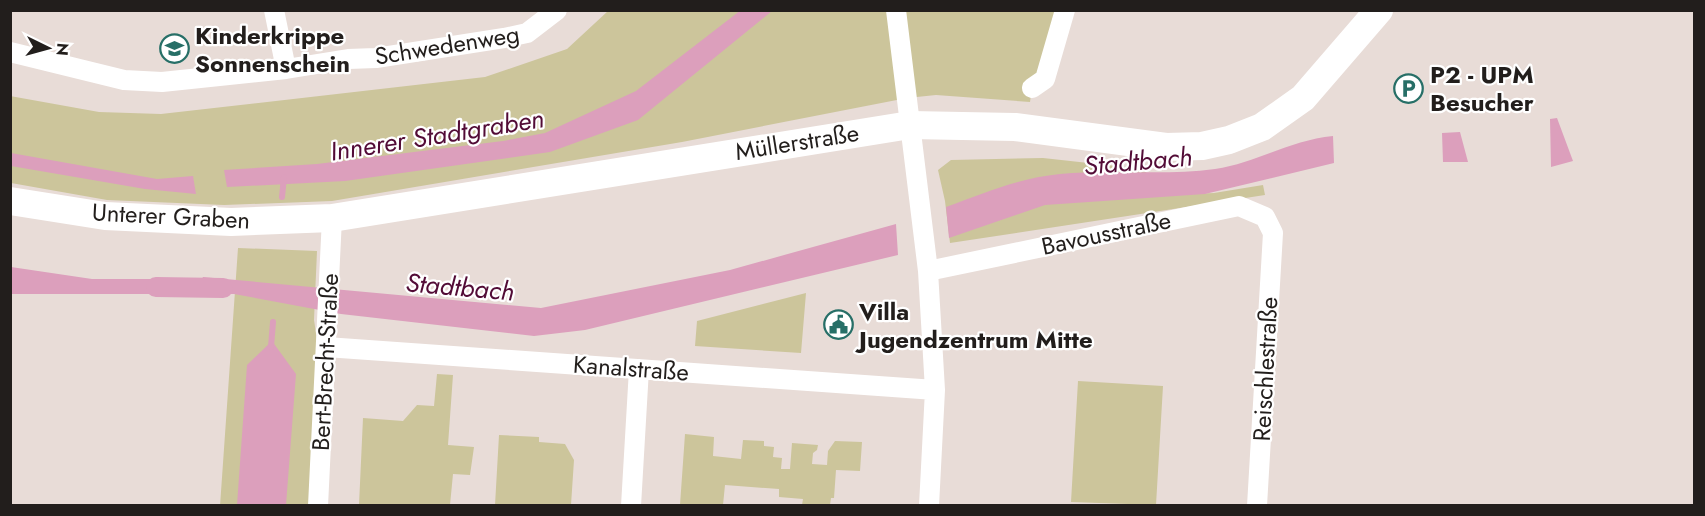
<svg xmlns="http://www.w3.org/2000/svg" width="1705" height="516" font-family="Jost,sans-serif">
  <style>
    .green { fill: #ccc59b }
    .water { fill: #dc9fbc }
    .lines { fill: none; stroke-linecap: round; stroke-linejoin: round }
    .stream { stroke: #dc9fbc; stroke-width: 6 }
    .canal { stroke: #dc9fbc; stroke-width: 20 }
    .street { stroke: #fff; stroke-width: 20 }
    .secondary { stroke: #fff; stroke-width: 28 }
    .labels { text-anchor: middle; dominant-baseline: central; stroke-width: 4.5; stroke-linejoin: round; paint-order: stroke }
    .poi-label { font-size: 24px; font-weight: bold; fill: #221e1c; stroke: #fff; text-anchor: start }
    .street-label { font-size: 24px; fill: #221e1c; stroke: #fff }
    .water-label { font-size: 26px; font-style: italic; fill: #520b36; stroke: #fff }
  </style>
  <rect width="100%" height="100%" fill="#e8dcd7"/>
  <path class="green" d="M 608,11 L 1065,11 L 1032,88 L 1030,102 L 936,95 L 907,98 L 682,142 L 332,201 L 224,205 L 107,200 L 11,183 L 10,96 L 99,112 L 161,114 L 485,77 L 567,49 Z
    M 1043,158 L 1143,169 L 1167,195 L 1214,193 L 1263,185 L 1265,195 L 950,243 L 945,201 L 938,170 L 951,160 Z
    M 238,248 L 317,251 L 314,320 L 318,346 L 310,505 L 220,506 Z
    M 806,293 L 801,353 L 695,346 L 697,321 Z
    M 437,374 L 453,375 L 448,445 L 474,447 L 470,475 L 453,474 L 450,505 L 359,505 L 363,418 L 403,421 L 417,405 L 434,406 Z
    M 1078,381 L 1163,386 L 1156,505 L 1071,502 Z
    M 685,434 L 714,437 L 713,456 L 741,459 L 743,440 L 764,441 L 764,446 L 774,447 L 773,457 L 782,458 L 781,469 L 790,469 L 792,443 L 818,445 L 817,450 L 813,453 L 812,464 L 827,465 L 828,451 L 835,441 L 862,442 L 860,471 L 836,470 L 834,498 L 831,498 L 830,505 L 802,505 L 803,499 L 779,497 L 779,489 L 725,485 L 723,505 L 680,505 Z
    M 499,435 L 539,437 L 539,442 L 565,444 L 574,460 L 571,505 L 574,505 L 495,505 Z"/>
  <path class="water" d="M 741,10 L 772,11 L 638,120 L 550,152 L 345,181 L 227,187 L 224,170 L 317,164 L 503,141 L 545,133 L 636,91 Z
    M 1557,118 L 1573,161 L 1551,167 L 1550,119 Z
    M 1460,132 L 1468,162 L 1443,162 L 1442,133 Z
    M 1333,136 L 1334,163 L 1205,194 L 1045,205 L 949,238 L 946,207 C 984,193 1019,178 1060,174 C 1111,169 1164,176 1215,169 C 1257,163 1290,140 1333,136 Z
    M 11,153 L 157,179 L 193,176 L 196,194 L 145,189 L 11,166 Z
    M 896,224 L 898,255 L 585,330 L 534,336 L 341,314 L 234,294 L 195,294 L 203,277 L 541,308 L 730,270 Z
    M 11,267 L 92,279 L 187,279 L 178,294 L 11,294 Z
    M 272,341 L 296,374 L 286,505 L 237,505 L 247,365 Z"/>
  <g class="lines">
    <path class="stream" d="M 282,197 L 284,177
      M 271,347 L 273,322"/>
    <path class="canal" d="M 156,287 L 223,288"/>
    <path class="street" d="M 274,10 L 286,69
      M 896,10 L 928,271 L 935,390 L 929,506
      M 10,52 L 124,80 L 162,82 L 286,69 L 348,59 L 376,58 L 504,38 L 527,33 L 557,10
      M 1032,88 L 1045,79 L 1065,10
      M 928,271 L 1239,206 L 1265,217 L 1273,233 L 1257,506
      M 326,347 L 935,390
      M 318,506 L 332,218
      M 631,506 L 639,369"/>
    <path class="secondary" d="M 10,201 L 105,216 L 231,222 L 332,218 L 910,125 L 1015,127 L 1166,147 L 1202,146 L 1229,140 L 1262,127 L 1303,98 L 1379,10"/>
  </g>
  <defs>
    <symbol id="school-ring" viewBox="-11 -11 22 22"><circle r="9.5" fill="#fff" stroke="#276f67" stroke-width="1.5"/><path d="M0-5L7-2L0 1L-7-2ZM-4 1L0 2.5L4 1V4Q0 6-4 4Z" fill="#276f67"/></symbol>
    <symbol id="parking-ring" viewBox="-11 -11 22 22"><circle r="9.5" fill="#fff" stroke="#276f67" stroke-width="1.5"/><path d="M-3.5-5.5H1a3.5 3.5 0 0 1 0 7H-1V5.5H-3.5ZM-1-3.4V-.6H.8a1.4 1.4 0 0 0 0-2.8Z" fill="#276f67"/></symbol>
    <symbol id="civic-ring" viewBox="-11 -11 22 22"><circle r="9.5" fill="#fff" stroke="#276f67" stroke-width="1.5"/><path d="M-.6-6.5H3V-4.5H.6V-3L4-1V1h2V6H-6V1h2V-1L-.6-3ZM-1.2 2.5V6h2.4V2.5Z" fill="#276f67"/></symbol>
  </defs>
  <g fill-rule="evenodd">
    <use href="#school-ring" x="158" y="32" width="33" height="33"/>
    <use href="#parking-ring" x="1392" y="72" width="33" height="33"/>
    <use href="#civic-ring" x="822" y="308" width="33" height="33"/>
  </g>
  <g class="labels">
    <g class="poi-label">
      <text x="195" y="35">Kinderkrippe<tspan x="195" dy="28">Sonnenschein</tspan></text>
      <text x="1430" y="74">P2 - UPM<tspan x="1430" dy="28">Besucher</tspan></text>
      <text x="859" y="311">Villa<tspan x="859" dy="28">Jugendzentrum Mitte</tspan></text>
    </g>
    <g class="street-label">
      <text transform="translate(447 45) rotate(-9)">Schwedenweg</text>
      <text transform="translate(797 142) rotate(-9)">Müllerstraße</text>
      <text transform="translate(171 216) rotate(3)">Unterer Graben</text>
      <text transform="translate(1106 233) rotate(-12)">Bavousstraße</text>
      <text transform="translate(325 362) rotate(-87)">Bert-Brecht-Straße</text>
      <text transform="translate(631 368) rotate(4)">Kanalstraße</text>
      <text transform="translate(1265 369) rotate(-87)">Reischlestraße</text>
    </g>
    <g class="water-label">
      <text transform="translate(437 135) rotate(-9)">Innerer Stadtgraben</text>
      <text transform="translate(1138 161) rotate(-5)">Stadtbach</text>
      <text transform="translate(460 287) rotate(5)">Stadtbach</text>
    </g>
  </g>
  <rect width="1705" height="516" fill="none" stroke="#221e1c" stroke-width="24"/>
  <g transform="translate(48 48) rotate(95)" stroke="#ffffff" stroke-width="4.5" paint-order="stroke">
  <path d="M0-4.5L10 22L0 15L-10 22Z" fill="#221e1c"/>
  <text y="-9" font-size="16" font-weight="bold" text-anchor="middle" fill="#221e1c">N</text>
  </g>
</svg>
